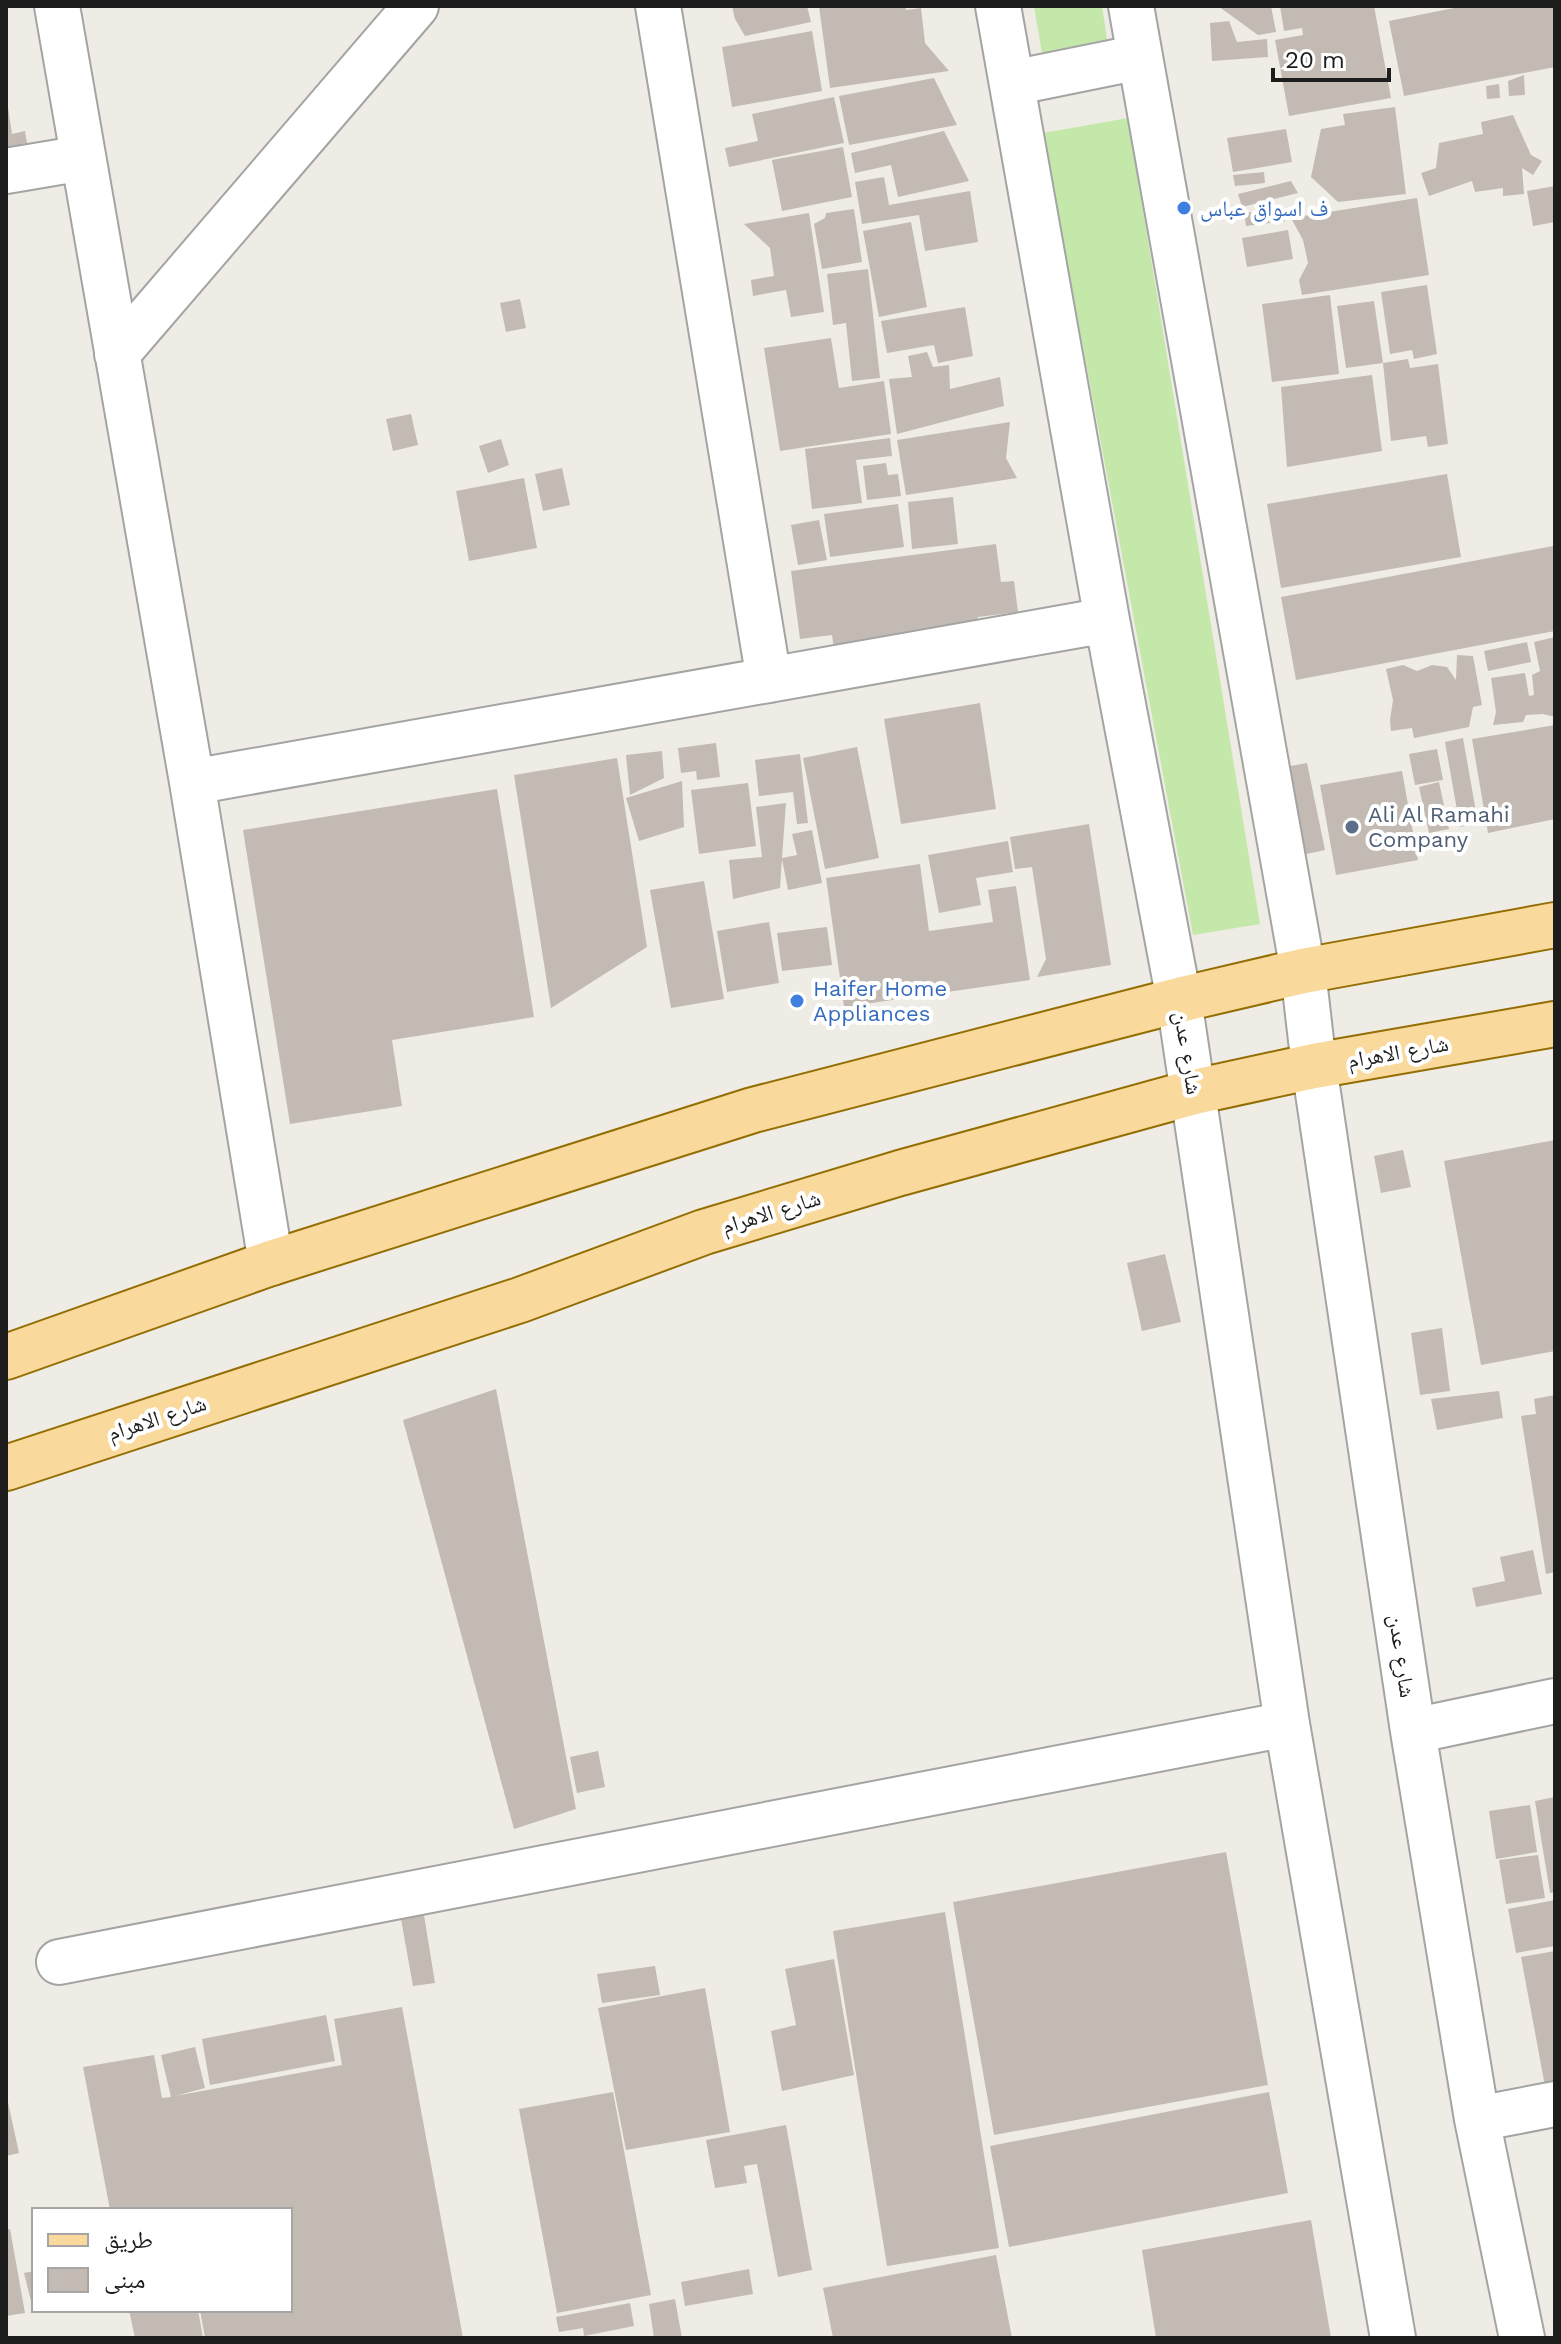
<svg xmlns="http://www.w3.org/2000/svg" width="1561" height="2344" font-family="'Work Sans','Noto Naskh Arabic',sans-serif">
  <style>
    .grass { fill: #c4e8aa }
    .building { fill: #c3bbb3 }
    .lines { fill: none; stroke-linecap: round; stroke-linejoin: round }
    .minor-casing { stroke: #a4a4a4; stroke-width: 48 }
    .major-casing { stroke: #946e03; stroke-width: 48 }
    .minor { stroke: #fff; stroke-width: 44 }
    .major { stroke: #fad99d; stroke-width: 44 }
    .shop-dot { fill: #3f7fe0; stroke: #fff; stroke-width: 3 }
    .service-dot { fill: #5c6f8a; stroke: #fff; stroke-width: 3 }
    .labels { text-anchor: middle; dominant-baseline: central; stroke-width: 8; stroke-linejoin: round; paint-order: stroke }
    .shop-label { font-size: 22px; fill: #366cbe; stroke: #fff; text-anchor: start }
    .service-label { font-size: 22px; fill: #4e5e75; stroke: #fff; text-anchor: start }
    .street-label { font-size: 22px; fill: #1d1d1d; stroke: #fff }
  </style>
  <rect width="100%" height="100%" fill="#eeece4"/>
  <path class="grass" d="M 1034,6 L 1102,6 L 1108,46 L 1043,59 Z
    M 1128,118 L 1260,924 L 1193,935 L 1043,133 Z"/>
  <path class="building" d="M 732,6 L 807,6 L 811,22 L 745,36 L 735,19 Z
    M 819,6 L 905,6 L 906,10 L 921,8 L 925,43 L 949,71 L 830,88 Z
    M 1218,6 L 1271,6 L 1276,32 L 1258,35 Z
    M 1280,6 L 1374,6 L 1391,98 L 1289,116 L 1275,40 L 1303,35 L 1302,28 L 1284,31 Z
    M 1464,6 L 1555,6 L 1555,67 L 1404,96 L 1389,21 Z
    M 1229,21 L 1237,42 L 1267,39 L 1268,57 L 1212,61 L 1210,23 Z
    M 812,31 L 822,91 L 732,107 L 722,47 Z
    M 1524,75 L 1525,95 L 1509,96 L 1508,81 Z
    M 934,78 L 957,125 L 849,145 L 839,96 Z
    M 1499,84 L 1500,98 L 1487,99 L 1486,86 Z
    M 834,97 L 844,143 L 729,167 L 725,148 L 758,141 L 752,114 Z
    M 8,107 L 12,134 L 25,131 L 29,155 L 6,159 Z
    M 1395,107 L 1406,194 L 1338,202 L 1311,177 L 1321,129 L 1345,125 L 1343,114 Z
    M 1513,115 L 1531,155 L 1542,161 L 1533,175 L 1522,168 L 1524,194 L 1503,196 L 1503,188 L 1475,192 L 1472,181 L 1429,196 L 1421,173 L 1436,168 L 1439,143 L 1483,134 L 1481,122 Z
    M 1286,129 L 1292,162 L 1233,172 L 1227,138 Z
    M 944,131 L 969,181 L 898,197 L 891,165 L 855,173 L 851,153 Z
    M 843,147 L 852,197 L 782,211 L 772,160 Z
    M 1264,172 L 1265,183 L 1235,186 L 1233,175 Z
    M 884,177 L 889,205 L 970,191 L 978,242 L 925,251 L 919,215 L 862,224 L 855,182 Z
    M 1291,181 L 1298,193 L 1242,207 L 1238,194 Z
    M 1555,186 L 1555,222 L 1533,226 L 1527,191 Z
    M 1417,198 L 1429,275 L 1302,295 L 1299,280 L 1308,263 L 1303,240 L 1291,218 Z
    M 1283,208 L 1285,221 L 1246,226 L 1244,213 Z
    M 854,209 L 862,262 L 822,269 L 814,224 L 825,218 L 826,213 Z
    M 809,213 L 824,312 L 791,317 L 786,290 L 753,296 L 751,280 L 774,276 L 770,248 L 744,224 Z
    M 911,222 L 927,307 L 879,317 L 863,231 Z
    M 1288,230 L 1293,259 L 1247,267 L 1242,238 Z
    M 868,269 L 880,378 L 852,381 L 846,323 L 833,325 L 827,274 Z
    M 1427,285 L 1437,354 L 1414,359 L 1412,350 L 1390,354 L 1381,292 Z
    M 1330,295 L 1339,374 L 1272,382 L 1262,304 Z
    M 520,299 L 526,328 L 506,332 L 500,303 Z
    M 1374,301 L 1383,363 L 1346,368 L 1337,306 Z
    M 965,307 L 973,356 L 938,363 L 934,345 L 887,353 L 881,321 Z
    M 831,338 L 839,388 L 884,381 L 891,434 L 780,451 L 764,348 Z
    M 927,352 L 933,367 L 949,365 L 950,389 L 1000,377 L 1004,406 L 897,434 L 889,379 L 912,377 L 908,356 Z
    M 1408,359 L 1410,368 L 1438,364 L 1448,444 L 1428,447 L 1426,436 L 1391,441 L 1383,363 Z
    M 1372,375 L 1382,451 L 1287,467 L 1281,387 Z
    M 411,414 L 418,445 L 393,451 L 386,419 Z
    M 1010,422 L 1006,458 L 1017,478 L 906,495 L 897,440 Z
    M 890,438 L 892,456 L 856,460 L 862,503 L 812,509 L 805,449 Z
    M 501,439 L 509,465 L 488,473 L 479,446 Z
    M 886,463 L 888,475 L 898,474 L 901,496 L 867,500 L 863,466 Z
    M 562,468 L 570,505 L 543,511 L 535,474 Z
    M 1447,474 L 1461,557 L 1281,588 L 1267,504 Z
    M 524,478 L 537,548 L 469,561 L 456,491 Z
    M 953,497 L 958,544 L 912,549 L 908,502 Z
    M 898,504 L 904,547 L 830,557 L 824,514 Z
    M 819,520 L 827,560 L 798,565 L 791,525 Z
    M 996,544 L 1001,582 L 1014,581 L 1018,612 L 978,617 L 975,630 L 834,649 L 832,635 L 800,639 L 791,571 Z
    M 1553,546 L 1555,631 L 1296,680 L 1281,597 Z
    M 1555,637 L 1555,717 L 1543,714 L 1526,715 L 1523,722 L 1493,725 L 1496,712 L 1491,678 L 1525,673 L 1529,696 L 1534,695 L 1532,675 L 1540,671 L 1534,642 Z
    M 1527,642 L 1531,662 L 1488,671 L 1484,651 Z
    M 1457,655 L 1473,656 L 1482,705 L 1473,707 L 1469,727 L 1414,738 L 1412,728 L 1391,731 L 1390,720 L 1393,700 L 1386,669 L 1403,665 L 1417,671 L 1432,665 L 1447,667 L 1456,680 Z
    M 980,703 L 996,809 L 901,824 L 884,719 Z
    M 1555,725 L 1555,819 L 1488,833 L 1472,739 Z
    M 1463,738 L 1478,823 L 1460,827 L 1445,742 Z
    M 716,743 L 720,777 L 697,780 L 696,771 L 681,773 L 678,748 Z
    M 857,747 L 879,858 L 825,869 L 803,758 Z
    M 1437,749 L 1443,780 L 1415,785 L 1409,754 Z
    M 662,751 L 664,778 L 630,795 L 626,755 Z
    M 800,754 L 808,823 L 797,824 L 793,792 L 759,796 L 755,760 Z
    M 617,758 L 647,947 L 551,1008 L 514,775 Z
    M 1307,763 L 1325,850 L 1302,855 L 1285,767 Z
    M 1402,771 L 1418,860 L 1336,875 L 1320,785 Z
    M 682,781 L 684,827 L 639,841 L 626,798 Z
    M 1439,782 L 1449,829 L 1429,833 L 1419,787 Z
    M 748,783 L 756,846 L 699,854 L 691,790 Z
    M 497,789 L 534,1017 L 392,1040 L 402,1106 L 290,1124 L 243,830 Z
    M 786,803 L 782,858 L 797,855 L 792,834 L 812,830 L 822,883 L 788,890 L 782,859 L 780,888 L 733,899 L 729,860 L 762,857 L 756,807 Z
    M 1089,824 L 1111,965 L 1037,977 L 1046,959 L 1032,867 L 1015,869 L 1010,837 Z
    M 1008,841 L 1013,872 L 976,878 L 981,905 L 939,913 L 928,855 Z
    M 920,864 L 929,931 L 993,922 L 988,890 L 1016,886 L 1030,980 L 844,1007 L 826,878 Z
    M 704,881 L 724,999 L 671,1008 L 650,890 Z
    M 769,922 L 779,983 L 727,992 L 717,931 Z
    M 827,927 L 832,965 L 782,971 L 777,933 Z
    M 1555,1140 L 1555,1351 L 1481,1365 L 1444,1161 Z
    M 1403,1150 L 1411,1187 L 1381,1193 L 1374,1156 Z
    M 1165,1254 L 1181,1322 L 1142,1331 L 1127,1263 Z
    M 1442,1328 L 1450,1391 L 1420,1395 L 1411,1333 Z
    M 496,1389 L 576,1809 L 514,1829 L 403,1420 Z
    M 1499,1391 L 1503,1418 L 1437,1430 L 1431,1399 Z
    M 1555,1395 L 1555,1572 L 1546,1574 L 1521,1416 L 1536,1414 L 1534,1399 Z
    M 1533,1550 L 1542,1594 L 1476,1607 L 1472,1588 L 1505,1581 L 1500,1557 Z
    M 598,1751 L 605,1787 L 577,1793 L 570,1757 Z
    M 1555,1797 L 1555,1892 L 1550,1893 L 1535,1801 Z
    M 1530,1805 L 1537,1852 L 1496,1859 L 1489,1811 Z
    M 1226,1852 L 1268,2085 L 994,2135 L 953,1902 Z
    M 1538,1855 L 1545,1898 L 1506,1904 L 1499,1860 Z
    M 1555,1900 L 1555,1946 L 1516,1953 L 1508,1909 Z
    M 945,1912 L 999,2248 L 887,2266 L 833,1931 Z
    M 424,1915 L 435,1983 L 413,1986 L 401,1919 Z
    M 1555,1951 L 1555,2096 L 1547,2097 L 1521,1957 Z
    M 834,1959 L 854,2075 L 782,2091 L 771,2031 L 796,2025 L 785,1969 Z
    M 655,1966 L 660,1995 L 602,2003 L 597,1974 Z
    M 705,1988 L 730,2132 L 626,2150 L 598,2008 Z
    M 402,2007 L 463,2338 L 205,2338 L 200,2310 L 290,2310 L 290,2210 L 110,2210 L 83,2067 L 154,2055 L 162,2098 L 171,2097 L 161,2055 L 195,2047 L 205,2088 L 175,2096 L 342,2065 L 334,2019 Z
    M 326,2015 L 335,2061 L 210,2085 L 202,2039 Z
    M 613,2092 L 651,2295 L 557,2313 L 519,2109 Z
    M 1269,2092 L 1288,2193 L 1009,2247 L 990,2146 Z
    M 6,2093 L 19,2153 L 6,2156 Z
    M 786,2125 L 812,2270 L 778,2277 L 757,2164 L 744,2166 L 747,2183 L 715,2188 L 706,2140 Z
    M 1311,2220 L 1331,2338 L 1156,2338 L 1142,2250 Z
    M 10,2229 L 25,2313 L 6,2316 L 6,2230 Z
    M 996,2255 L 1012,2338 L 833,2338 L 823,2288 Z
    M 749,2269 L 753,2294 L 685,2306 L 681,2282 Z
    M 34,2271 L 34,2309 L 33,2309 L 24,2273 Z
    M 675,2299 L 682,2338 L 654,2338 L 649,2304 Z
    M 630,2303 L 634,2326 L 584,2336 L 583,2328 L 559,2332 L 556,2317 Z
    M 129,2310 L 198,2310 L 203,2338 L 135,2338 Z"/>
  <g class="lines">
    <defs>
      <path id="minor" d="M 57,6 L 192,782 L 271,1263
        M 658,6 L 769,680
        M 998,6 L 1107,620 L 1179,1000 L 1287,1724 L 1393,2338
        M 1131,6 L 1303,971 L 1314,1066 L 1413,1731 L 1477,2119 L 1522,2338
        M 1012,83 L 1140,57
        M 6,171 L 83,158
        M 117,354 L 416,6
        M 192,782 L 1107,620
        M 1413,1731 L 1555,1701
        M 59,1962 L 1287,1724
        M 1477,2119 L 1555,2104"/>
      <path id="major" d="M 6,1357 L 271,1263 L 753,1110 L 1179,1000 L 1303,971 L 1555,925
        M 6,1468 L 520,1300 L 704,1232 L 900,1173 L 1194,1092 L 1314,1066 L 1555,1024"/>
    </defs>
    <use href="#minor" class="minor-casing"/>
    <use href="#major" class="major-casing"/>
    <use href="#minor" class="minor"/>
    <use href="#major" class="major"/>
  </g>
  <g class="shop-dot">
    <circle cx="1184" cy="208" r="8"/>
    <circle cx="797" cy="1001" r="8"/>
  </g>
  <circle class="service-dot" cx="1352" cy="827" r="8"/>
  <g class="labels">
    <g class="shop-label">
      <text x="1200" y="208">ف اسواق عباس</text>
      <text x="813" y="988">Haifer Home<tspan x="813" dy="25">Appliances</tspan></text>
    </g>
    <g class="service-label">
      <text x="1368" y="814">Ali Al Ramahi<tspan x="1368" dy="25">Company</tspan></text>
    </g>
    <g class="street-label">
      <text transform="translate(1398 1052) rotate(-10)">شارع الاهرام</text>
      <text transform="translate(1188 1053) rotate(81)">شارع عدن</text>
      <text transform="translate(771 1212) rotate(-17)">شارع الاهرام</text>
      <text transform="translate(157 1418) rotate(-18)">شارع الاهرام</text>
      <text transform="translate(1402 1656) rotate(82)">شارع عدن</text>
    </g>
  </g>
  <rect width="1561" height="2344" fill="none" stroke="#1d1d1d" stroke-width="16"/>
  <rect x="32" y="2208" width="260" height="104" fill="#ffffff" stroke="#a5a5a5" stroke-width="2"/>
  <rect x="48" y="2234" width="40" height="12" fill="#fad99d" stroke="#a5a5a5" stroke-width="2"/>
  <text x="104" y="2248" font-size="24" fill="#1d1d1d">طريق</text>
  <rect x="48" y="2268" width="40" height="24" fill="#c3bbb3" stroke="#a5a5a5" stroke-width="2"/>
  <text x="104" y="2288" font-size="24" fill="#1d1d1d">مبنى</text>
  <path d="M1273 68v12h116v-12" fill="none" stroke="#1d1d1d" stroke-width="4"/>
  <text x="1285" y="68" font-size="24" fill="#1d1d1d" stroke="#ffffff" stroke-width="6" paint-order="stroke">20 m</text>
</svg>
